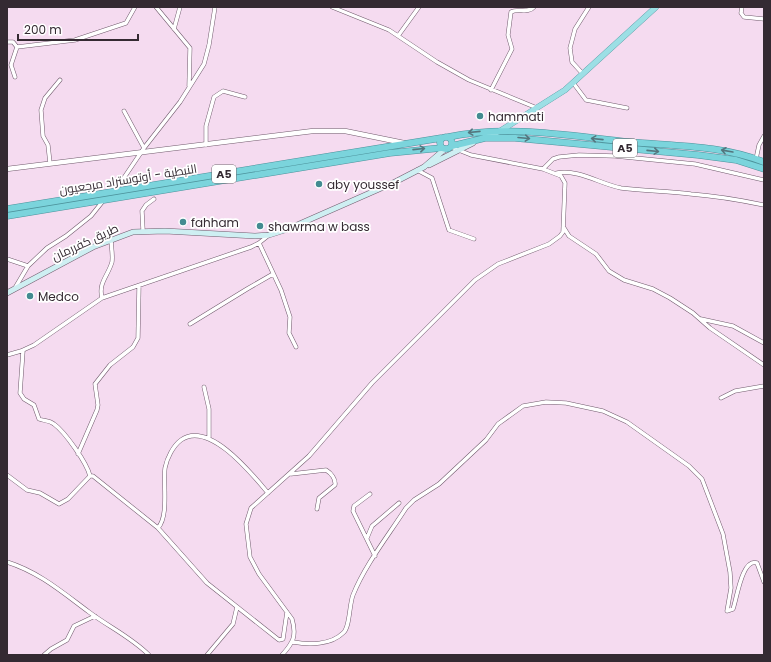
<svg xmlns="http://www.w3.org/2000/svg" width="771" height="662" font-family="Poppins,Cairo,sans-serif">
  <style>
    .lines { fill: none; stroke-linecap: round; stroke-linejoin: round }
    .minor-casing { stroke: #715b6d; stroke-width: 4.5 }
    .tertiary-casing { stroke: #715b6d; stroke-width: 5.5 }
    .secondary-casing { stroke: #715b6d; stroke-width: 6 }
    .primary-casing { stroke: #4d929b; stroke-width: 6 }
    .trunk-casing { stroke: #4d929b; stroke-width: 7 }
    .minor { stroke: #fff; stroke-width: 3.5 }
    .tertiary { stroke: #fff; stroke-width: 4.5 }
    .secondary { stroke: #ceeff2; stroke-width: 5 }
    .primary { stroke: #9cdfe5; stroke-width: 5.5 }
    .trunk { stroke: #7bd4dc; stroke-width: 6 }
    .oneway { stroke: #54767e }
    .poi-dot { fill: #438b91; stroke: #fff; stroke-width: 1.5 }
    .labels { text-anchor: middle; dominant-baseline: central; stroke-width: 3.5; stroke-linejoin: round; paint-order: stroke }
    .shield { fill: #fff; stroke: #716a70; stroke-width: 1 }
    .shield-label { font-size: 11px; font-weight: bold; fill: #342a32 }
    .poi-label { font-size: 12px; fill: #342a32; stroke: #fff; text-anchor: start }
    .street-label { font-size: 12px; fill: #342a32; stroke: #fff }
  </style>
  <rect width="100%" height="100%" fill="#f5dbf0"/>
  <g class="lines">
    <defs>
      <path id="minor" d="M 156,7 L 190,48 L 189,86
        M 332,7 L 389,30 L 437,62 L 469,80 L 537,108
        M 742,7 L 741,13 L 744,17 L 764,19
        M 174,29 L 180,7
        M 398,36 L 419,7
        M 7,42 L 13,42 L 17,47
        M 583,74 L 572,62 L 570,48 L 575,29 L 589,7
        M 15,77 L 11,65 L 17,47 L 75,40 L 126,23 L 135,7
        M 574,84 L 586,100 L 627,108
        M 491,90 L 512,49 L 508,35 L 511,12 C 518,8 528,14 534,7
        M 124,111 L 144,148
        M 206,145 L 206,126 L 214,97 L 223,91 L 245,97
        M 756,159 L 759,145 L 764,136
        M 50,163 L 48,145 L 43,136 L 41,110 L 45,98 L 60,80
        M 543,169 L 553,159 L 559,157 L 579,155 L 615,156 L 695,164 L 764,180
        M 417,170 L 432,178 L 449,230 L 474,239
        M 557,173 C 579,169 600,184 621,188 C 645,191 668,191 691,194 C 716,196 740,200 764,205
        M 115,191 L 144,148 L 180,102 L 204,64 L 209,45 L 215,7
        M 564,228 L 569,236 L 596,254 L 609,271 L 624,280 L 653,289 L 670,298 L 693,313 L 710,328 L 764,365
        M 143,230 L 142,211 L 146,205 L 154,199
        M 259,243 L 281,290 L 290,317 L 289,333 L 296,347
        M 7,259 L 28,266 L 47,248 L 66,236 L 91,216 L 103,201
        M 15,288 L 28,266
        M 102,298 C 98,283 108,276 112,262 C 113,254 111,246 111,239
        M 701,319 L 733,326 L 764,343
        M 190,324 L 247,289 L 273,274
        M 23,351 L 20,393 L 24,399 L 34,405 L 39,419 C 44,421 49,420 54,424 C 65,432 87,463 90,476
        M 7,355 L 21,351 L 34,345 L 102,298 L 251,247 L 259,243 L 269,235
        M 204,387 L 209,409 L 209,437
        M 721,398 L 735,391 L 764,386
        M 78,454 L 97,410 L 98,405 L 95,384 L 110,365 L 133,347 L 138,338 L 139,286
        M 291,474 L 326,470 C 331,473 336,479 335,485 L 319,498 L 317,509
        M 7,475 L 27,490 L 40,493 L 59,504 L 68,499 L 90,476 L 93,476 L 158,528 C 169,516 163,484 165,468 C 167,458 173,446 181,440 C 209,420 252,474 268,493
        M 370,494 L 354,506 L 353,511 L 375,556
        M 158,528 L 207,583 L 279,640 L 283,639 L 287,612
        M 367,538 L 372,526 L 399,503
        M 7,562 C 39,572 62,592 89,612 C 109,627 131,637 149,655
        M 293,642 C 309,645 331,645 343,633 C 350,628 349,605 353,595 C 365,565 388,536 406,508 L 414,500 L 439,484 L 486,440 L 498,424 L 523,406 L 546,402 L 566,403 L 603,411 L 627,422 L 689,466 L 702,479 L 723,534 L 730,572 L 731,588 L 727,611 L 733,609 C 737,598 742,558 757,563 L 764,582
        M 44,655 L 51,649 L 67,640 L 74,626 L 95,616
        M 207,655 L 233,624 L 237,607
        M 282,655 C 293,643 297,636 292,619 L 259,574 L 250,557 L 246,524 L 251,508 L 309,456 L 372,383 L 475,280 L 498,264 L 549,244 L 560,236 L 563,232 L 565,183 L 561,176 L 543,169 L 471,155 L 451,147"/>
      <path id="tertiary" d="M 7,169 L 313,131 L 345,131 L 404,143"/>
      <path id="secondary" d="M 429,165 L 473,143
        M 7,293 L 93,247 L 133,232 L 165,231 L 255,236 L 269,235 L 288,229 L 395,182 L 424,167 L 445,149"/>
      <path id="primary" d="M 486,137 L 500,131 L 565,90 L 656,7"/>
      <path id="trunk" d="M440 143a6 6 0 1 1 12 0a6 6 0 1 1-12 0Z
        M 448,137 C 508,124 570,136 630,142 C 674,146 722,145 764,162
        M 452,146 L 485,138 L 515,138 L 698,155 L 736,160 L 764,169
        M 7,209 L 441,138
        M 7,216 L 390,153 L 441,148"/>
    </defs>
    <use href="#minor" class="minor-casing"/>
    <use href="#tertiary" class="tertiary-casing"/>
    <use href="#secondary" class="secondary-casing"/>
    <use href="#primary" class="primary-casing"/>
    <use href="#trunk" class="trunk-casing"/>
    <use href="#minor" class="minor"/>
    <use href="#tertiary" class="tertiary"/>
    <use href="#secondary" class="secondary"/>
    <use href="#primary" class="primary"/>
    <use href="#trunk" class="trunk"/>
  </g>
  <defs><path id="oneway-shaft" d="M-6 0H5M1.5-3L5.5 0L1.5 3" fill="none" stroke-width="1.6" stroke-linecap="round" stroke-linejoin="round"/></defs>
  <g class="oneway">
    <use href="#oneway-shaft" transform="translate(474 132) rotate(174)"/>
    <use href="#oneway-shaft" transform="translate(524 138) rotate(5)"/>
    <use href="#oneway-shaft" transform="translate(597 139) rotate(-174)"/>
    <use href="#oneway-shaft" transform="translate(419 149) rotate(-6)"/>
    <use href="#oneway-shaft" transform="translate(653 151) rotate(6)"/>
    <use href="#oneway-shaft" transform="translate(727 151) rotate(-170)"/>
  </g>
  <g class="poi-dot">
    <circle cx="480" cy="116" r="4"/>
    <circle cx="319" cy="184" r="4"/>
    <circle cx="183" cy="222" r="4"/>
    <circle cx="260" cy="226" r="4"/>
    <circle cx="30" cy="296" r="4"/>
  </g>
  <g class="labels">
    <g class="shield">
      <rect x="613" y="139" width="24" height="18" rx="3"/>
      <rect x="212" y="165" width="24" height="18" rx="3"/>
    </g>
    <g class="shield-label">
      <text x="625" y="148">A5</text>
      <text x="224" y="174">A5</text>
    </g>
    <g class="poi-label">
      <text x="488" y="116">hammati</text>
      <text x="327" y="184">aby youssef</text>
      <text x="191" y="222">fahham</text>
      <text x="268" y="226">shawrma w bass</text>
      <text x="38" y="296">Medco</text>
    </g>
    <g class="street-label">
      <text transform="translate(128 179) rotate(-9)">النبطية - أوتوستراد مرجعيون</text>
      <text transform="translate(85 242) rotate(-25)">طريق كفررمان</text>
    </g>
  </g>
  <rect width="771" height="662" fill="none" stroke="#342a32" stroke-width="16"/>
  <path d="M18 34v6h120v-6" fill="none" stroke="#342a32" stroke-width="2"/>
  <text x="24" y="34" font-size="12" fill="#342a32" stroke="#ffffff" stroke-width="3" paint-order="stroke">200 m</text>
</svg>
